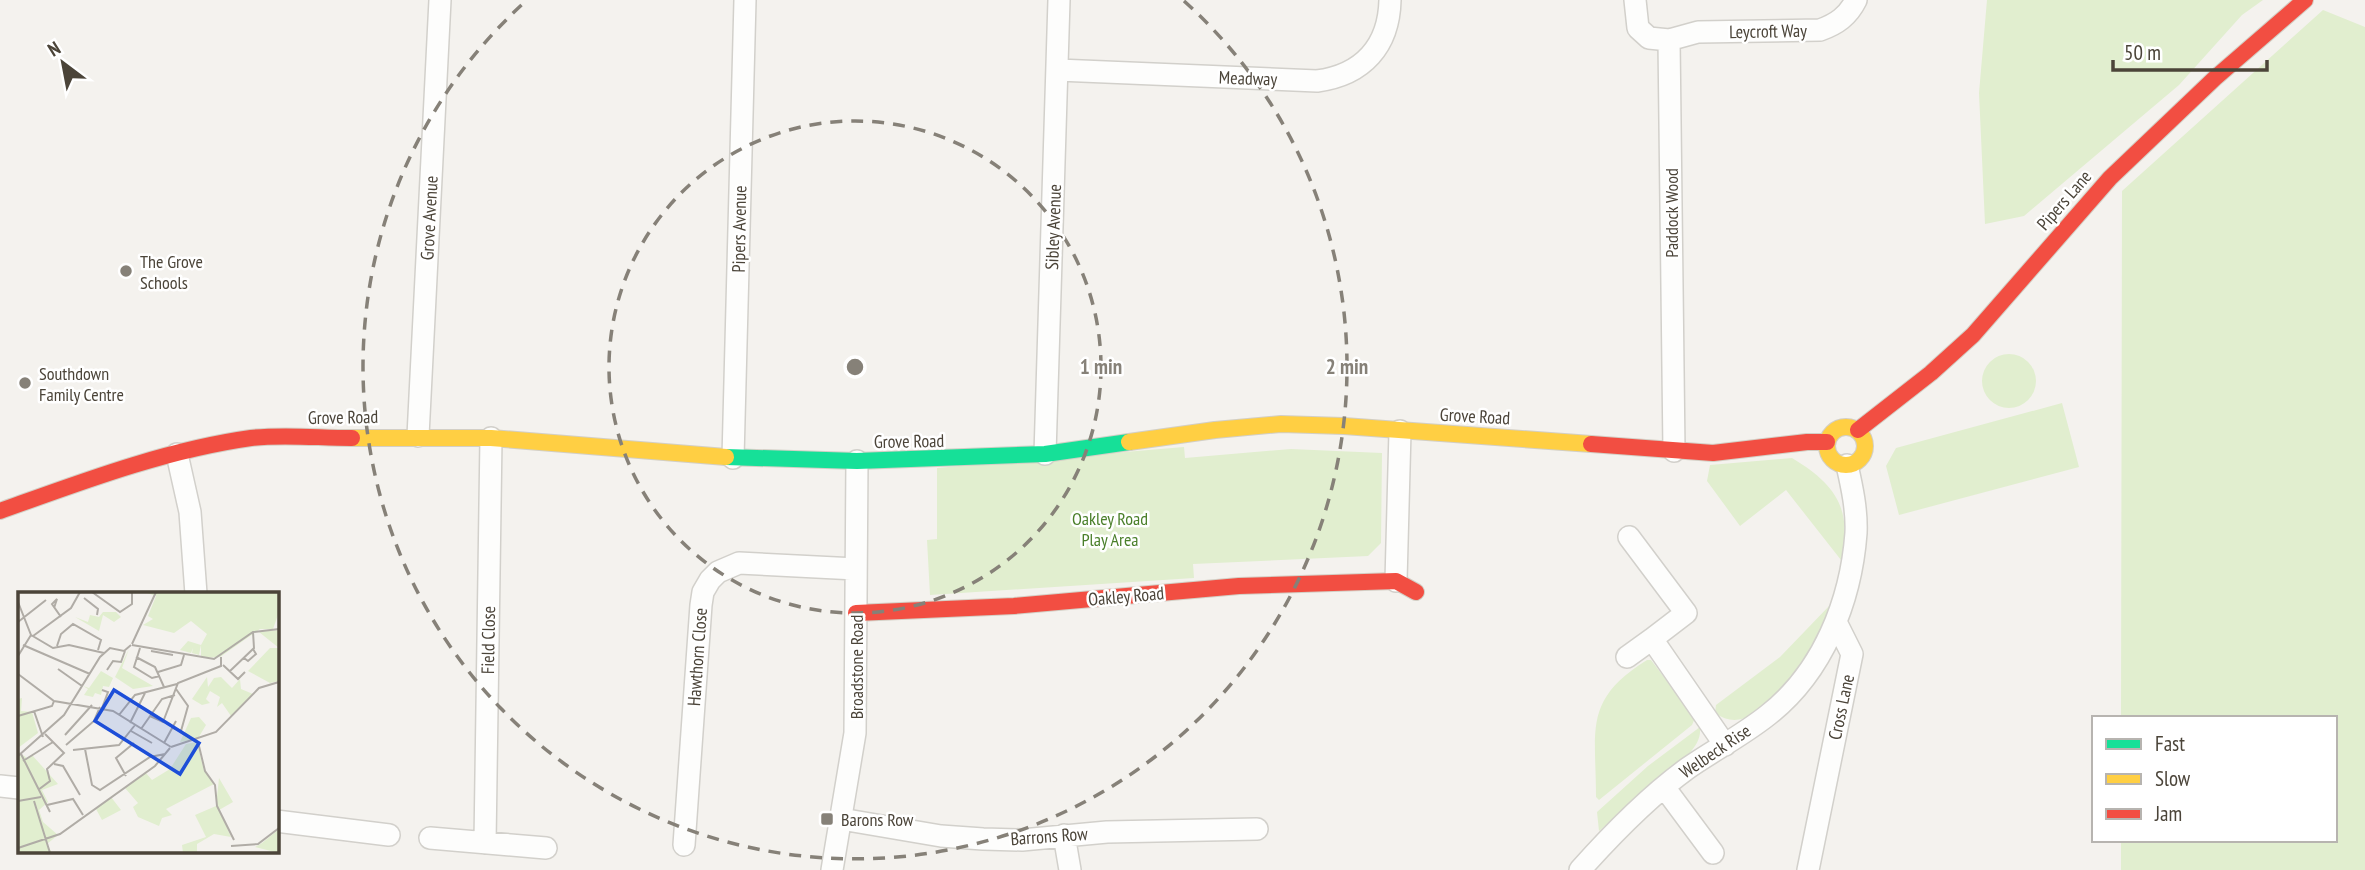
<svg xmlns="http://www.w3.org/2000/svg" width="2365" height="870" font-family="'PT Sans Narrow',sans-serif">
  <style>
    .green { fill: #e1eecf }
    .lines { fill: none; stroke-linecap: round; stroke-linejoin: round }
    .street-casing { stroke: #d2d0cb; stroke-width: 24 }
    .fast-casing { stroke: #d3cfc5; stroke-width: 18 }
    .slow-casing { stroke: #d3cfc5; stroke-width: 18 }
    .jam-casing { stroke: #d3cfc5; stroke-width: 18 }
    .street { stroke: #fdfdfc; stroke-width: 21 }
    .fast { stroke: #16e098; stroke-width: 16 }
    .slow { stroke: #ffcf43; stroke-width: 16 }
    .jam { stroke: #f24e42; stroke-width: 16 }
    .ring { fill: none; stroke: #868178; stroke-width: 3.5; stroke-dasharray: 12 9 }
    .poi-dot { fill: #868178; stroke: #fff; stroke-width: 2.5 }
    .labels { text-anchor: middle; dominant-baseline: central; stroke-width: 5; stroke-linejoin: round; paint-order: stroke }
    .street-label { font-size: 18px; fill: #4b4439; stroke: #fff }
    .poi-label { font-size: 18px; fill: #4b4439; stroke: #fff; text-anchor: start }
    .park-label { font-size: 18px; fill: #4a7f2a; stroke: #fff }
    .inset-road { fill: none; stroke: #b0aca6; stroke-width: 2 }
    .view { fill: #1d4ed8; fill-opacity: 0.15; stroke: #1d4ed8; stroke-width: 3.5 }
    .inset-edge { fill: none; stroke: #4b4439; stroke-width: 3.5 }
    .centre { fill: #868178; stroke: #fff; stroke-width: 3.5 }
    .ring-label { font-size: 21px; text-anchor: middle; font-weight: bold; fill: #868178; stroke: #fff; stroke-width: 5; stroke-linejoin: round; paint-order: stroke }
  </style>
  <rect width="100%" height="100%" fill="#f4f2ee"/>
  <path class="green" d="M 1987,0 L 2263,0 L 2242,15 L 2179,85 L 2024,216 L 1985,224 L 1979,93 Z
    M 2323,10 L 2365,27 L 2365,870 L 2121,870 L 2121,840 L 2335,840 L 2335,718 L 2121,718 L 2122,191 Z
    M1982 381a27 27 0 1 1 54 0a27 27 0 1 1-54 0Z
    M 2062,403 L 2079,467 L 1899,515 L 1886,466 L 1896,448 Z
    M 1184,447 L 1185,458 L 1291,449 L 1382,453 L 1381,543 L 1368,556 L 1193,564 L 1194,578 L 930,595 L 927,540 L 937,539 L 937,468 Z
    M 1792,458 C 1835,484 1853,508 1841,560 L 1786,490 L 1740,526 L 1707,481 L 1710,465 Z
    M 1831,604 L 1832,609 C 1816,640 1762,748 1715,713 L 1716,705 L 1780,657 Z
    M 1647,660 L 1651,660 L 1695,718 L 1692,725 L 1599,800 L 1596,797 C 1596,729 1583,700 1647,660 Z
    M 1700,727 C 1701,739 1696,745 1689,754 L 1599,831 L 1597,812 L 1648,766 Z"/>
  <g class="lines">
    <defs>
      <path id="street" d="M 1635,0 L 1638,28 L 1649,38 L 1669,40 L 1674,451
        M 1669,40 L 1698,32 L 1820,30 C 1837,24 1848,16 1856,0
        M 1058,70 L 1317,81 C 1363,75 1389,46 1390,0
        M 418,436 L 440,0
        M 177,454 L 190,512 L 196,594
        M 1045,454 L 1059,0
        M 733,458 L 745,0
        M 1629,537 L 1686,613 L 1652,639
        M 1396,581 L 1400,431
        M 1627,657 L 1652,639 L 1725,745
        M 0,786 L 19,788
        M 1664,787 L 1713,853
        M 841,819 L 941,836 L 983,839 L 1022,840 L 1107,832 L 1257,829
        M 276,821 L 389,835
        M 1064,835 L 1070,870
        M 430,838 L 546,848
        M 485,843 L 491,438
        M 684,845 L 701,605 L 703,592 L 710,580 L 718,572 L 739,563 L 856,569
        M 832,870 L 855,733 L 857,461
        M 1580,870 C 1613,833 1648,797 1688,768 C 1714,750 1743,735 1768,715 C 1823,672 1851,601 1856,533 C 1857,510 1852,487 1847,465
        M 1808,870 L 1852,654 L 1836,622"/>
      <path id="fast" d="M 726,457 L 857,461 L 1045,454 L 1129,442"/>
      <path id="slow" d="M1827 446a19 19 0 1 1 38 0a19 19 0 1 1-38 0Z
        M 352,438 L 491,438 L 726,457
        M 1129,442 L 1215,430 L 1281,424 L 1344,426 L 1591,444"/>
      <path id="jam" d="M 1858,430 L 1931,373 L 1973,335 L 2110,178 L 2215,78 L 2305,0
        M 1591,444 L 1713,453 L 1807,442 L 1827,442
        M 0,511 C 81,482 165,450 251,438 C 283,434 319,438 352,438
        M 856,613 L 1014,606 L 1239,586 L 1396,581 L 1416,592"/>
    </defs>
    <use href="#street" class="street-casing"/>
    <use href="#fast" class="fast-casing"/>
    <use href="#slow" class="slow-casing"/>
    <use href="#jam" class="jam-casing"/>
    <use href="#street" class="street"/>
    <use href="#fast" class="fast"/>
    <use href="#slow" class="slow"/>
    <use href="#jam" class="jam"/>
  </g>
  <g class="ring">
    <circle cx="855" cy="367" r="246"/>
    <path d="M1184 1A492 492 0 1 1 526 1"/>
  </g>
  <g class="poi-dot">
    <circle cx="126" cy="271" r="7"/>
    <circle cx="25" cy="383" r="7"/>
    <rect x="820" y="812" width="14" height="14" rx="3.5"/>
  </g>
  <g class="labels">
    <g class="street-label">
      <text transform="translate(1768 31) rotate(-1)">Leycroft Way</text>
      <text transform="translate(1248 78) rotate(2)">Meadway</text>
      <text transform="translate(2064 200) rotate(-49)">Pipers Lane</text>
      <text transform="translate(1671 213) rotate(-90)">Paddock Wood</text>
      <text transform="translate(429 218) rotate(-87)">Grove Avenue</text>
      <text transform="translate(1053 227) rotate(-88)">Sibley Avenue</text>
      <text transform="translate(739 229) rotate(-89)">Pipers Avenue</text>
      <text transform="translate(1475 416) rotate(3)">Grove Road</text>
      <text transform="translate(343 417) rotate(-1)">Grove Road</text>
      <text transform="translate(909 441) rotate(-1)">Grove Road</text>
      <text transform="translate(1126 596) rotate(-5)">Oakley Road</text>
      <text transform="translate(488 640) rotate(-89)">Field Close</text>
      <text transform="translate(697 657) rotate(-86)">Hawthorn Close</text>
      <text transform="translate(856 667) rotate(-90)">Broadstone Road</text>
      <text transform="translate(1841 707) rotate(-78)">Cross Lane</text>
      <text transform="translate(1715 751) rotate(-34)">Welbeck Rise</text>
      <text transform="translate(1049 836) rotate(-4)">Barrons Row</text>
    </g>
    <g class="poi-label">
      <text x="140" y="261">The Grove<tspan x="140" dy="21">Schools</tspan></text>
      <text x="39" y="373">Southdown<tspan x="39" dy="21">Family Centre</tspan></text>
      <text x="841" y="819">Barons Row</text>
    </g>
    <g class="park-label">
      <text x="1110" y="518">Oakley Road<tspan x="1110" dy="21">Play Area</tspan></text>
    </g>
  </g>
  <g transform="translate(18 592)">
    <rect width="261" height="261" fill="#f4f2ee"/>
    <path d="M 126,0 L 261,0 L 261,20 L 255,37 L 242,37 L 202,65 L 183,66 L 183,53 L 181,63 L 174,61 L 175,56 L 173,61 L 162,58 L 170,49 L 183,53 L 189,42 L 173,29 L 156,41 L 125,33 L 135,27 L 130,24 L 138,4 ZM 85,20 L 98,20 L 103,25 L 96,30 L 85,23 L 81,39 L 57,25 L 70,30 L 72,23 L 81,25 ZM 261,38 L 261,89 L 252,91 L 230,79 L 252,56 L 261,56 L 241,40 ZM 111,57 L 104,76 L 135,94 L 115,97 L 97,85 ZM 83,79 L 95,86 L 91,95 L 85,94 L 83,103 L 77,101 L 75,105 L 66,103 L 70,97 L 65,94 L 71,96 ZM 189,85 L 190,95 L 196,86 L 203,85 L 214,96 L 222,87 L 223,97 L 235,102 L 213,124 L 204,111 L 199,115 L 202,105 L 192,99 L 188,107 L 192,111 L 184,113 L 174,107 ZM 4,106 L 3,119 L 14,120 L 20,141 L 0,156 L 0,107 ZM 181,125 L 188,133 L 179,148 L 162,150 L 173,126 ZM 179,150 L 186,179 L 196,192 L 148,217 L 154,223 L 144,226 L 141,234 L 120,225 L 115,215 L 120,211 L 107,196 L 128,181 L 134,188 L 152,177 L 168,152 ZM 0,159 L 10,167 L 14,163 L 40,192 L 24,198 L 30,210 L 21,218 L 25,230 L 40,243 L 29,252 L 34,261 L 0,261 ZM 201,186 L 215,210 L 201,218 L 213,245 L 196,242 L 179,252 L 179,261 L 165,261 L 164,253 L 188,245 L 177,223 L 198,214 ZM 93,205 L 103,218 L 84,228 L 78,217 ZM 261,237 L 261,261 L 237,255 L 244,251 Z" fill="#e1eecf"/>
    <path class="inset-road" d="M 74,0 L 102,20 L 114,12 L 114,0M 66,6 L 80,17 L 79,23M 0,10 L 13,43M 36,16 L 39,7 L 34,12 L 43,25M 0,30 L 28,8M 13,43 L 35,56 L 51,53 L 86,61M 15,44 L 53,16 L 62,0M 114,52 L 138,0M 5,53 L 72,82M 114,53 L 196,67 L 235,40 L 261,37M 39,54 L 43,42 L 55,32 L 83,48 L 80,58M 122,56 L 116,75 L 134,86 L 142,84M 133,59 L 155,63M 0,64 L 13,43M 118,65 L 137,75 L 146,95M 226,66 L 230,69 L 238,62 L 235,57M 205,73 L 220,87 L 227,80M 40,77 L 64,94M 89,78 L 95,69 L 103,70 L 107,59M 212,79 L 236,56 L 235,40M 140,80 L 163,73 L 166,63M 0,82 L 36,109 L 95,119 L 153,155M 84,98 L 90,100 L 84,116M 16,119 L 25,145M 101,123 L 117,103 L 159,92M 0,124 L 34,114 L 36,109M 132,124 L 145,130 L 160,91 L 203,74 L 203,65M 112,131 L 127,101M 155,136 L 163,139 L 170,114 L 158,97M 123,137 L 144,107 L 157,103M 113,139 L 134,151M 47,143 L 74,113M 180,150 L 187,179 L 197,193 L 199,214 L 216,248M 146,151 L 158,129M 48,153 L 76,129 L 82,115M 153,155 L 198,140 L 241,96 L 261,90M 67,157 L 74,193 L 82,198 L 132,165 L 147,162M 55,158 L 101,153 L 117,133M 3,162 L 32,220M 0,164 L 46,123 L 82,65 L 92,56 L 106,59 L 113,53M 5,169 L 35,150M 36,172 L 45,174 L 62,203M 108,184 L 98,166 L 116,151M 20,198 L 32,189 L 29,177 L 46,161 L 27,142M 0,209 L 23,205M 16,209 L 32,261M 29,213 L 55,207 L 65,223M 213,254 L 240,252 L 261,236M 0,256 L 42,242 L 137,174 L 152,156"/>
    <path class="view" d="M 96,98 L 181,151 L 162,182 L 77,129 Z"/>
    <rect width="261" height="261" class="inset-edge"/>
  </g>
  <circle cx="855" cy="367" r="10" class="centre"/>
  <g class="ring-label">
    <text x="1101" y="374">1 min</text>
    <text x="1347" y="374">2 min</text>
  </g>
  <rect x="2092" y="716" width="245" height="126" fill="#ffffff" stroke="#b7b4b0" stroke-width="2"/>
  <rect x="2106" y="739" width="35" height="10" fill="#16e098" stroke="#b7b4b0" stroke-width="2"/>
  <text x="2155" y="751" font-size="21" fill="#4b4439">Fast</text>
  <rect x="2106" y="774" width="35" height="10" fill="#ffcf43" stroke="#b7b4b0" stroke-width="2"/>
  <text x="2155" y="786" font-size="21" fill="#4b4439">Slow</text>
  <rect x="2106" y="809" width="35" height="10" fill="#f24e42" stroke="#b7b4b0" stroke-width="2"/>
  <text x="2155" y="821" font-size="21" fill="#4b4439">Jam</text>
  <g transform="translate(63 63) rotate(328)" stroke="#ffffff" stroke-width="5" paint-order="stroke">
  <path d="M0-5L12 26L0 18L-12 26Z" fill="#4b4439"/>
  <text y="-10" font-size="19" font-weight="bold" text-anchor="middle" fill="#4b4439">N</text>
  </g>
  <path d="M2113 60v10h154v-10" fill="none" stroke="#4b4439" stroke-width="3.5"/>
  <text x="2124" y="60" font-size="21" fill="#4b4439" stroke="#ffffff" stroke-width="5" paint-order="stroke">50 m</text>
</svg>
